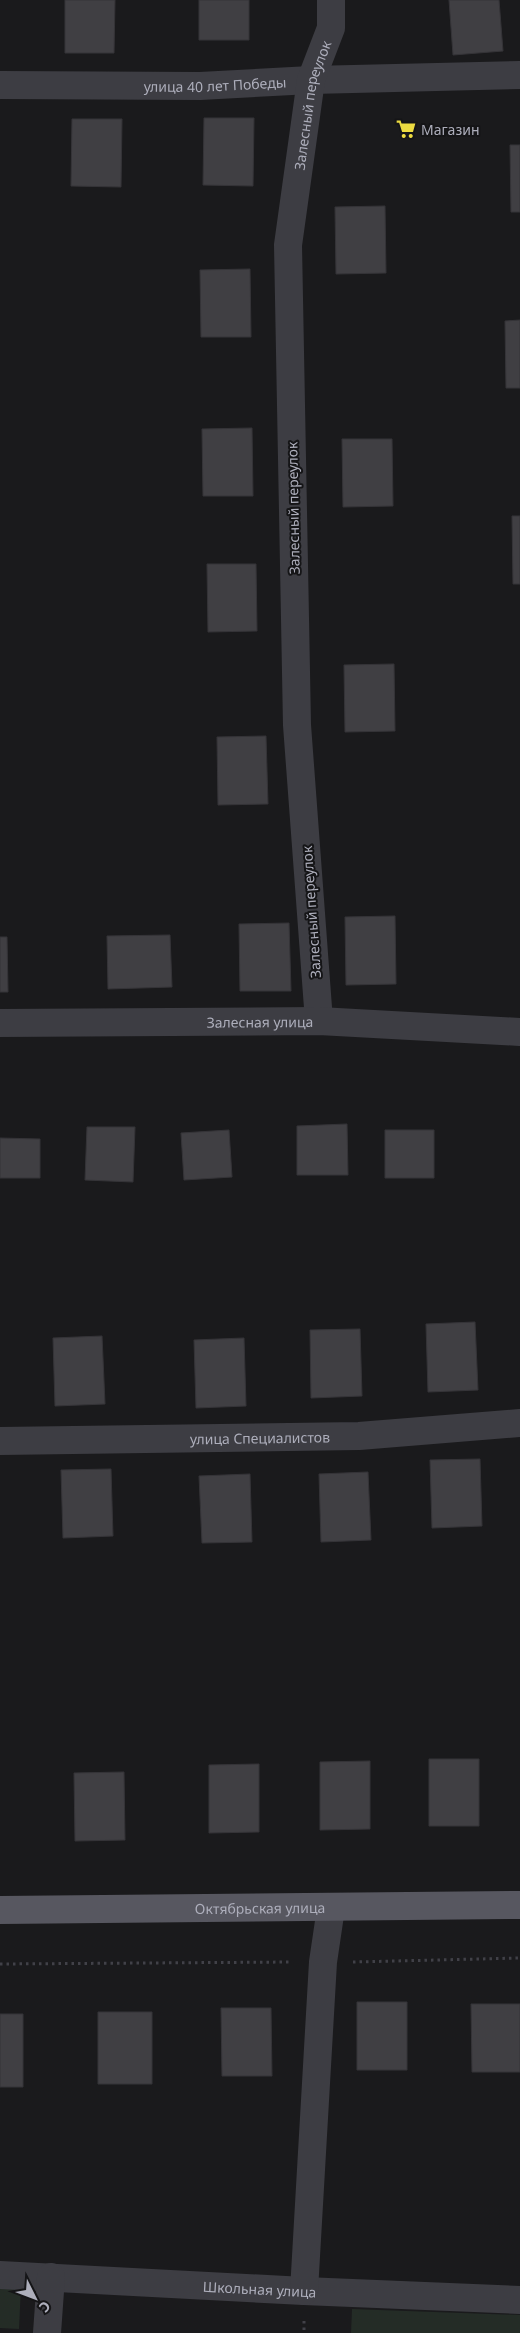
<svg xmlns="http://www.w3.org/2000/svg" width="520" height="2333" font-family="'Noto Sans',sans-serif">
  <style>
    .green { fill: #242c26 }
    .building { fill: #403f43; stroke: #353438 }
    .lines { fill: none; stroke-linecap: round; stroke-linejoin: round }
    .path { stroke: #414148; stroke-width: 3; stroke-dasharray: 2.5 4; stroke-linecap: butt }
    .minor { stroke: #3d3d43; stroke-width: 28 }
    .major { stroke: #575760; stroke-width: 28 }
    .labels { text-anchor: middle; dominant-baseline: central; stroke-width: 4; stroke-linejoin: round; paint-order: stroke }
    .street-label { font-size: 14px; fill: #adaebb; stroke: #151517 }
    .poi-label { font-size: 14px; fill: #adaebb; stroke: #151517; text-anchor: start }
  </style>
  <rect width="100%" height="100%" fill="#1a1a1c"/>
  <path class="green" d="M 0,2286 L 21,2287 L 19,2329 L 0,2328 Z
    M 352,2309 L 520,2315 L 520,2333 L 351,2333 Z"/>
  <path class="building" d="M 65,0 L 115,0 L 114,53 L 65,53 Z
    M 199,0 L 249,0 L 249,40 L 199,40 Z
    M 449,0 L 499,0 L 503,51 L 453,55 Z
    M 204,118 L 254,118 L 253,186 L 203,185 Z
    M 72,119 L 122,119 L 121,187 L 71,186 Z
    M 510,145 L 520,145 L 520,212 L 511,212 Z
    M 385,206 L 386,273 L 336,274 L 335,207 Z
    M 250,269 L 251,337 L 201,337 L 200,270 Z
    M 520,320 L 520,388 L 506,388 L 505,321 Z
    M 252,428 L 253,496 L 203,496 L 202,429 Z
    M 342,439 L 392,439 L 393,506 L 343,507 Z
    M 512,516 L 520,516 L 520,584 L 513,584 Z
    M 207,564 L 256,564 L 257,631 L 208,632 Z
    M 394,664 L 395,731 L 345,732 L 344,665 Z
    M 266,736 L 268,804 L 218,805 L 217,737 Z
    M 395,916 L 396,984 L 346,985 L 345,917 Z
    M 289,923 L 291,991 L 240,991 L 239,924 Z
    M 170,935 L 172,987 L 108,989 L 107,936 Z
    M 0,937 L 7,937 L 8,992 L 0,992 Z
    M 347,1124 L 348,1175 L 297,1175 L 297,1126 Z
    M 87,1127 L 135,1127 L 133,1182 L 85,1180 Z
    M 229,1130 L 232,1177 L 184,1180 L 181,1133 Z
    M 385,1130 L 434,1130 L 434,1178 L 385,1178 Z
    M 0,1138 L 40,1139 L 40,1178 L 0,1178 Z
    M 475,1322 L 478,1390 L 428,1392 L 426,1324 Z
    M 360,1329 L 362,1396 L 311,1398 L 310,1330 Z
    M 102,1336 L 105,1404 L 55,1406 L 53,1338 Z
    M 244,1338 L 246,1406 L 196,1408 L 194,1340 Z
    M 480,1459 L 482,1526 L 432,1528 L 430,1460 Z
    M 111,1469 L 113,1536 L 63,1538 L 61,1470 Z
    M 368,1472 L 371,1540 L 321,1542 L 319,1474 Z
    M 250,1474 L 252,1542 L 202,1543 L 199,1476 Z
    M 429,1759 L 479,1759 L 479,1826 L 429,1826 Z
    M 370,1761 L 370,1829 L 320,1830 L 320,1762 Z
    M 259,1764 L 259,1832 L 209,1833 L 209,1765 Z
    M 124,1772 L 125,1840 L 75,1841 L 74,1773 Z
    M 357,2002 L 407,2002 L 407,2070 L 357,2070 Z
    M 471,2004 L 520,2004 L 520,2072 L 472,2072 Z
    M 221,2008 L 271,2008 L 272,2076 L 222,2076 Z
    M 98,2012 L 152,2012 L 152,2084 L 98,2084 Z
    M 0,2014 L 23,2014 L 23,2087 L 0,2087 Z"/>
  <g class="lines">
    <path class="path" d="M 353,1962 L 520,1958
      M 0,1964 L 292,1962
      M 304,2321 L 304,2333"/>
    <g class="minor">
      <path id="s1" d="M 0,85 L 200,86 L 311,80 L 520,75"/>
      <path id="s2" d="M 319,1021 L 297,725 L 288,245 L 311,80 L 331,28 L 331,0"/>
      <path id="s3" d="M 0,1023 L 319,1021 L 520,1032"/>
      <path id="s4" d="M 0,1441 L 359,1436 L 520,1423"/>
      <path id="s5" d="M 0,2275 L 304,2291 L 520,2300"/>
      <path d="M 304,2291 L 323,1962 L 331,1908"/>
      <path d="M 47,2333 L 51,2277"/>
    </g>
    <path class="major" id="s6" d="M 0,1910 L 520,1905"/>
  </g>
  <defs>
    <symbol id="supermarket-bare" viewBox="-9 -9 18 18"><path d="M-6-5.5h2.5l.6 2H6L4.5 2H-2.5L-4.4-4H-6ZM-1.5 3.2a1.3 1.3 0 1 0 .1 0ZM3 3.2a1.3 1.3 0 1 0 .1 0Z" fill="#ecdb41" stroke="#151517" stroke-width="2.5" paint-order="stroke"/></symbol>
  </defs>
  <g fill-rule="evenodd">
    <use href="#supermarket-bare" x="392" y="115" width="28" height="28"/>
  </g>
  <g class="labels">
    <g class="street-label">
      <text stroke="none"><textPath href="#s1" startOffset="215">улица 40 лет Победы</textPath></text>
      <text stroke="none"><textPath href="#s2" startOffset="919">Залесный переулок</textPath></text>
      <text transform="translate(293 508) rotate(-91)">Залесный переулок</text>
      <text transform="translate(311 912) rotate(-94)">Залесный переулок</text>
      <text stroke="none"><textPath href="#s3" startOffset="260">Залесная улица</textPath></text>
      <text stroke="none"><textPath href="#s4" startOffset="260">улица Специалистов</textPath></text>
      <text stroke="none"><textPath href="#s6" startOffset="260">Октябрьская улица</textPath></text>
      <text stroke="none"><textPath href="#s5" startOffset="260">Школьная улица</textPath></text>
    </g>
    <g class="poi-label">
      <text x="421" y="129">Магазин</text>
    </g>
  </g>
  <g transform="translate(35 2298) rotate(132)" stroke="#151517" stroke-width="4" paint-order="stroke">
  <path d="M0-4L9 19L0 12L-9 19Z" fill="#adaebb"/>
  <text y="-8" font-size="14" font-weight="bold" text-anchor="middle" fill="#adaebb">С</text>
  </g>
</svg>
